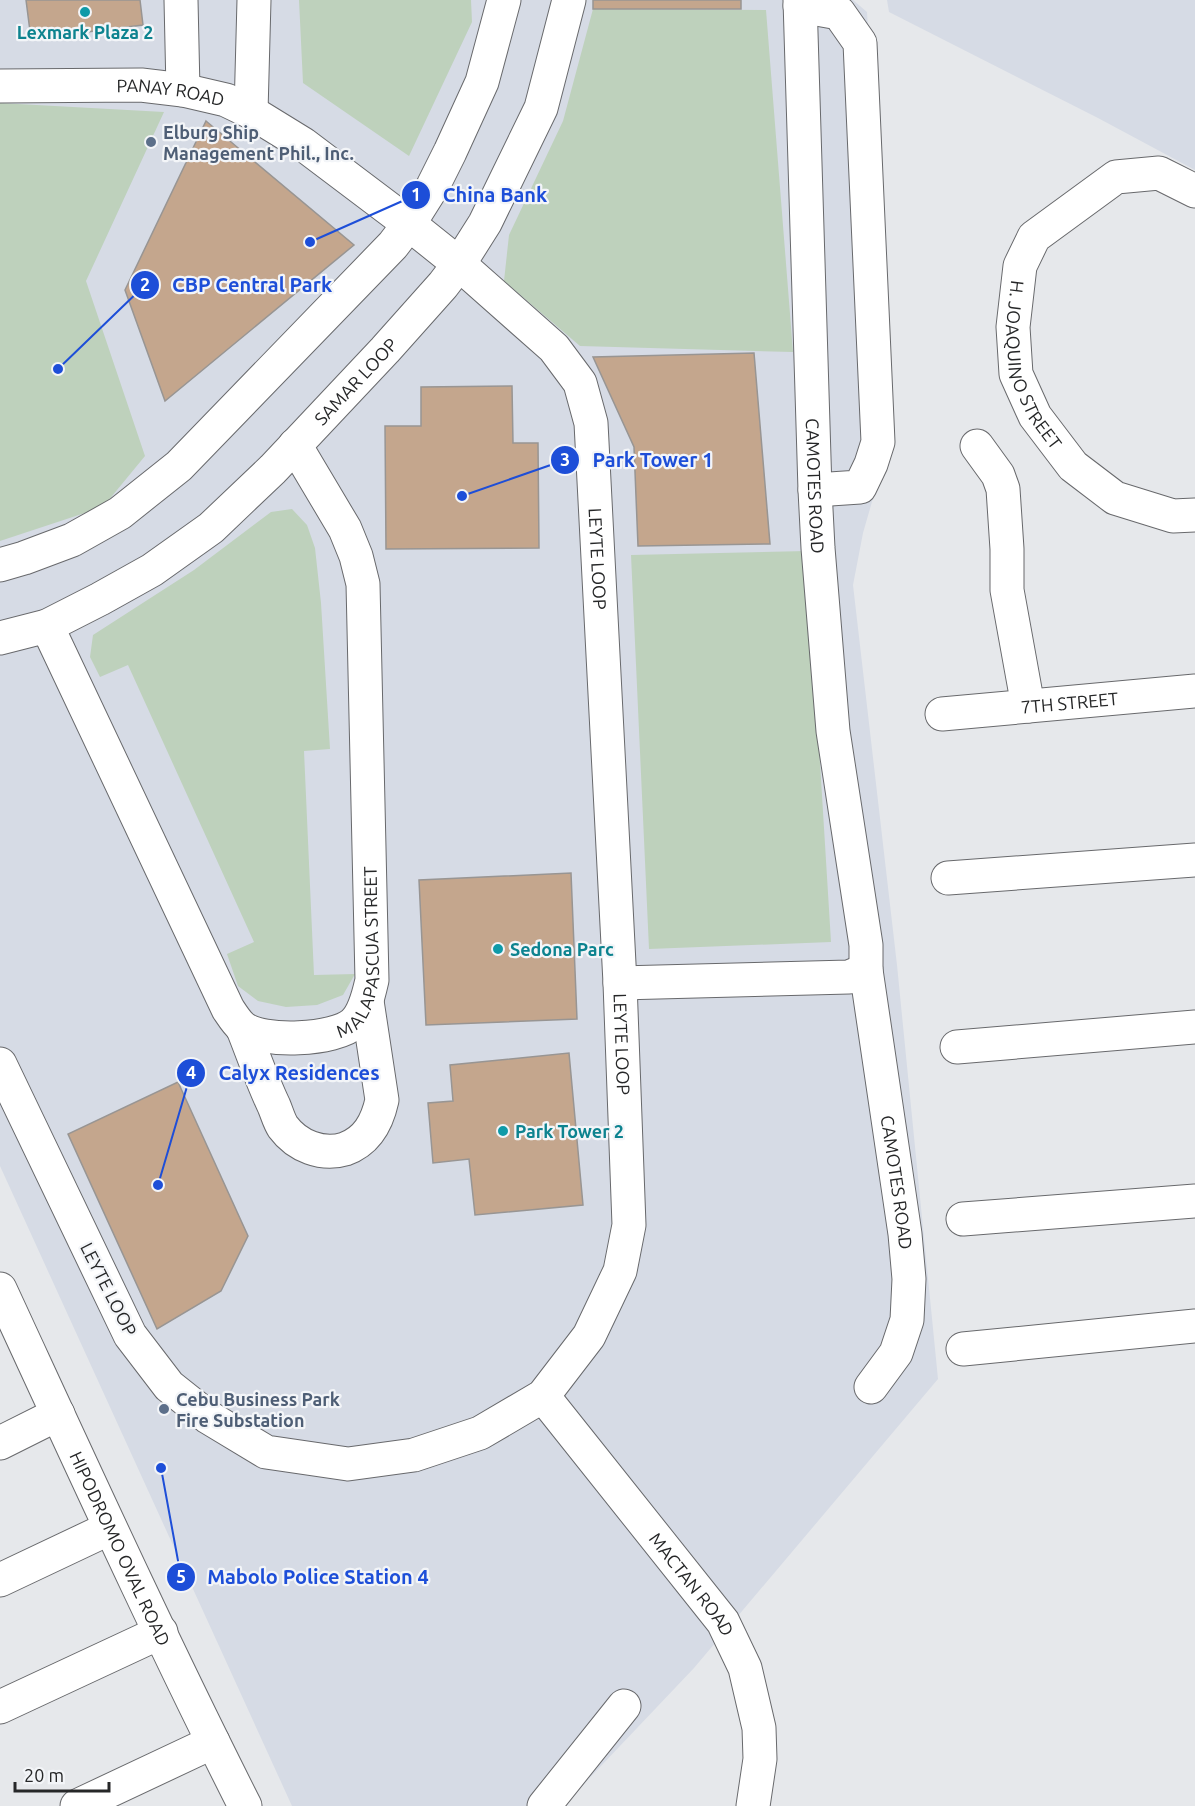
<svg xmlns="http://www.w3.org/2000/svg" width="1195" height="1806" font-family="Ubuntu,sans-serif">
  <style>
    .built { fill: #d6dbe5 }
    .green { fill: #bed1bc }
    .building { fill: #c4a68d; stroke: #989593; stroke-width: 1.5 }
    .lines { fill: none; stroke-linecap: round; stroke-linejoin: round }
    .minor-casing { stroke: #68696c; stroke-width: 35 }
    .minor { stroke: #fff; stroke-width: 33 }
    .culture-dot { fill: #0f9aa8; stroke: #f3f5f8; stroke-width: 2 }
    .service-dot { fill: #5c6f8a; stroke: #f3f5f8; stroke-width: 2 }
    .labels { text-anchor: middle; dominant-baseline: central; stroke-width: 4.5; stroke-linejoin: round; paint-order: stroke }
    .culture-label { font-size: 18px; font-weight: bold; fill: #0d838f; stroke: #f3f5f8; text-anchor: start }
    .street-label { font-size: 18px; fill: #262728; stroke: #f3f5f8 }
    .service-label { font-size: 18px; font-weight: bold; fill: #4e5e75; stroke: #f3f5f8; text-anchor: start }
    .leader { fill: none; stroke: #1d4ed8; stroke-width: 2 }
    .callout-dot { fill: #1d4ed8; stroke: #f3f5f8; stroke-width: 2 }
    .mark-label { font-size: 18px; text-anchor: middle; font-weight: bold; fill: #fff }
    .callout-label { font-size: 20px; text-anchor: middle; font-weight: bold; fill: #1d4ed8; stroke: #f3f5f8; stroke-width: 4.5; stroke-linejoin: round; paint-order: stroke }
  </style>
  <rect width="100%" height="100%" fill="#e6e8eb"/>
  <path class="built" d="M 0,0 L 853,0 L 867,12 L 892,432 L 863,533 L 853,585 L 897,965 L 938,1379 L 694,1668 L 563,1806 L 292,1806 L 0,1166 Z
    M 887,0 L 1195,0 L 1195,170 L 1098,118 L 889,12 Z"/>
  <path class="green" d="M 299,0 L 471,0 L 472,22 L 409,156 L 303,83 Z
    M 593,9 L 766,10 L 793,352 L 580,346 L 504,281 L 509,235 L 563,121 Z
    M 0,103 L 164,112 L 86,281 L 145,456 L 103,507 L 0,541 Z
    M 292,509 L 307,525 L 315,548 L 321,603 L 330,749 L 304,751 L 314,975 L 355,974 L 343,995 L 317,1005 L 286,1007 L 258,1001 L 238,986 L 227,954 L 254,942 L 128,665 L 100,677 L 90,657 L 93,635 L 194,570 L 271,512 Z
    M 807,551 L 831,942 L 649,949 L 631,555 Z"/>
  <path class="building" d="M 26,0 L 140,0 L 143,25 L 31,39 Z
    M 593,0 L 741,0 L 741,9 L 593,9 Z
    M 206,121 L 354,245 L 165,401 L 125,290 Z
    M 754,353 L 770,544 L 638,546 L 634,447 L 593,357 Z
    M 512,386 L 513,443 L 538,443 L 539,548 L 386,549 L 385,426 L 421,426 L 421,387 Z
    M 571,873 L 577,1019 L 426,1025 L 419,880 Z
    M 569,1053 L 583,1205 L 475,1215 L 469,1159 L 433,1163 L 428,1103 L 453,1101 L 450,1065 Z
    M 178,1082 L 248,1236 L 221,1291 L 157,1329 L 68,1134 Z"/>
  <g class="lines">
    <defs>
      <g id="minor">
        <path d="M 181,0 L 183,90"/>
        <path id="s1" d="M 800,0 L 815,490 L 818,548 L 833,731 L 866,945 L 866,970 L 905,1234 L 909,1279 L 907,1320 L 896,1353 L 871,1387"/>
        <path d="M 800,6 L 839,13 L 860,43 L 878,442 L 871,464 L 860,487 L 815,490"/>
        <path id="s2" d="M 0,86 L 141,85 L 183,90 L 226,100 L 251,112 L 303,144 L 409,224 L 459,264 L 554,348 L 580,383 L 591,423 L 620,983 L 629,1225 L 620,1271 L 589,1336 L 543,1396 L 480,1433 L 414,1455 L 348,1464 L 266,1452 L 208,1417 L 169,1386 L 130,1335 L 0,1064"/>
        <path d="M 251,112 L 254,0"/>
        <path id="s3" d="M 1195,191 L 1159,173 L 1116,177 L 1034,237 L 1020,266 L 1013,327 L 1016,374 L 1035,416 L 1073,466 L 1115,498 L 1173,516 L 1195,515"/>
        <path d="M 977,446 L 998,475 L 1003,489 L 1007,549 L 1007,590 L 1028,706"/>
        <path d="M 0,565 L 24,558 L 72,540 L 120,513 L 179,466 L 393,245 L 409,224 L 433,186 L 450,152 L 482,82 L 504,0"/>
        <path id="s4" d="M 47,626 L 228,1009 C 232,1015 237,1023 242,1027 C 262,1044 336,1040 354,1023 C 365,1013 369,993 372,980 L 363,584 L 356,556 L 345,529 L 295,445"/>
        <path id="s5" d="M 0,638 L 47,626 L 100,599 L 152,570 L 211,528 L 273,469 L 385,350 L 443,285 L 459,264 L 485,223 L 541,108 L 569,0"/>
        <path id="s6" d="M 942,714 L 1195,691"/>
        <path d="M 948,878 L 1195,860"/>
        <path d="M 620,983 L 849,977 L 866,970"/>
        <path d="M 243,1029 C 253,1054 262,1081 274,1106 C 277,1113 279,1121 283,1127 C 297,1146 322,1156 345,1149 C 367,1141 377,1123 382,1100 L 367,1001"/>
        <path d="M 957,1047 L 1195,1027"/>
        <path d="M 963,1219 L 1195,1201"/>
        <path id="s7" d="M 0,1289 C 80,1462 159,1636 245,1806"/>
        <path d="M 963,1349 L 1195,1326"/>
        <path id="s8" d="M 543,1396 L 723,1622 L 745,1668 L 759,1728 L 760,1759 L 753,1806"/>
        <path d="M 0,1443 L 58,1414"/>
        <path d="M 0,1580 L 110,1528"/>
        <path d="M 0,1707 L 161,1632"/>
        <path d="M 77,1806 L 213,1742"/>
        <path d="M 544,1806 L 624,1706"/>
      </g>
    </defs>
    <use href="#minor" class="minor-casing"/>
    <use href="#minor" class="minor"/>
  </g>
  <g class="culture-dot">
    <circle cx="85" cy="12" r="6"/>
    <circle cx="498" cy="949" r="6"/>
    <circle cx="503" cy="1131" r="6"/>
  </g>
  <g class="service-dot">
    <circle cx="151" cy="142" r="6"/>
    <circle cx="164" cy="1409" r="6"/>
  </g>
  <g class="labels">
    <g class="culture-label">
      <text x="85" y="32" text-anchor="middle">Lexmark Plaza 2</text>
      <text x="510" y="949">Sedona Parc</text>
      <text x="515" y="1131">Park Tower 2</text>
    </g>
    <g class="street-label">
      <text stroke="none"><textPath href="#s2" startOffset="171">PANAY ROAD</textPath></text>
      <text stroke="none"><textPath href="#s3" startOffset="321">H. JOAQUINO STREET</textPath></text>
      <text stroke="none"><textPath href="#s5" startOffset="446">SAMAR LOOP</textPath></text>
      <text stroke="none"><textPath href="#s1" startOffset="486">CAMOTES ROAD</textPath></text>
      <text stroke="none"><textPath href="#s2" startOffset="861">LEYTE LOOP</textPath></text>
      <text stroke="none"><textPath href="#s6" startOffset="128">7TH STREET</textPath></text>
      <text stroke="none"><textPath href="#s4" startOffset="634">MALAPASCUA STREET</textPath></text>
      <text stroke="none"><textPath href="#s2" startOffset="1347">LEYTE LOOP</textPath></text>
      <text stroke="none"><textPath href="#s1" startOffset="1188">CAMOTES ROAD</textPath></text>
      <text transform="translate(109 1289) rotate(63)">LEYTE LOOP</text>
      <text stroke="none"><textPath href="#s7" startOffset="286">HIPODROMO OVAL ROAD</textPath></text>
      <text stroke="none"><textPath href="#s8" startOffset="240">MACTAN ROAD</textPath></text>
    </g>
    <g class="service-label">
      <text x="163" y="132">Elburg Ship<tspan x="163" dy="21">Management Phil., Inc.</tspan></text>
      <text x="176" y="1399">Cebu Business Park<tspan x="176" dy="21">Fire Substation</tspan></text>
    </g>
  </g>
  <path class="leader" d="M310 242L416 195M58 369L145 285M462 496L565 460M158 1185L191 1073M161 1468L181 1577"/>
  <g class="callout-dot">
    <circle cx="310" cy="242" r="6"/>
    <circle cx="58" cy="369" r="6"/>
    <circle cx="462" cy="496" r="6"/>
    <circle cx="158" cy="1185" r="6"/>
    <circle cx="161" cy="1468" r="6"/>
    <circle cx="416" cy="195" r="15"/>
    <circle cx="145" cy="285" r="15"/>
    <circle cx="565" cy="460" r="15"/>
    <circle cx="191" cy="1073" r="15"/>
    <circle cx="181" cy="1577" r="15"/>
  </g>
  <g class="mark-label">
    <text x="416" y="201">1</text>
    <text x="145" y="291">2</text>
    <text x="565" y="466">3</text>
    <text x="191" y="1079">4</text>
    <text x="181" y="1583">5</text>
  </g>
  <g class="callout-label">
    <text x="495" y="202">China Bank</text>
    <text x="252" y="292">CBP Central Park</text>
    <text x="653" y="467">Park Tower 1</text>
    <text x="299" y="1080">Calyx Residences</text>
    <text x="318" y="1584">Mabolo Police Station 4</text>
  </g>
  <path d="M15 1782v9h94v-9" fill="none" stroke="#262728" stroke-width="3"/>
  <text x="24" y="1782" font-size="18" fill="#262728" stroke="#f3f5f8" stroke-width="4.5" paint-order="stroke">20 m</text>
</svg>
